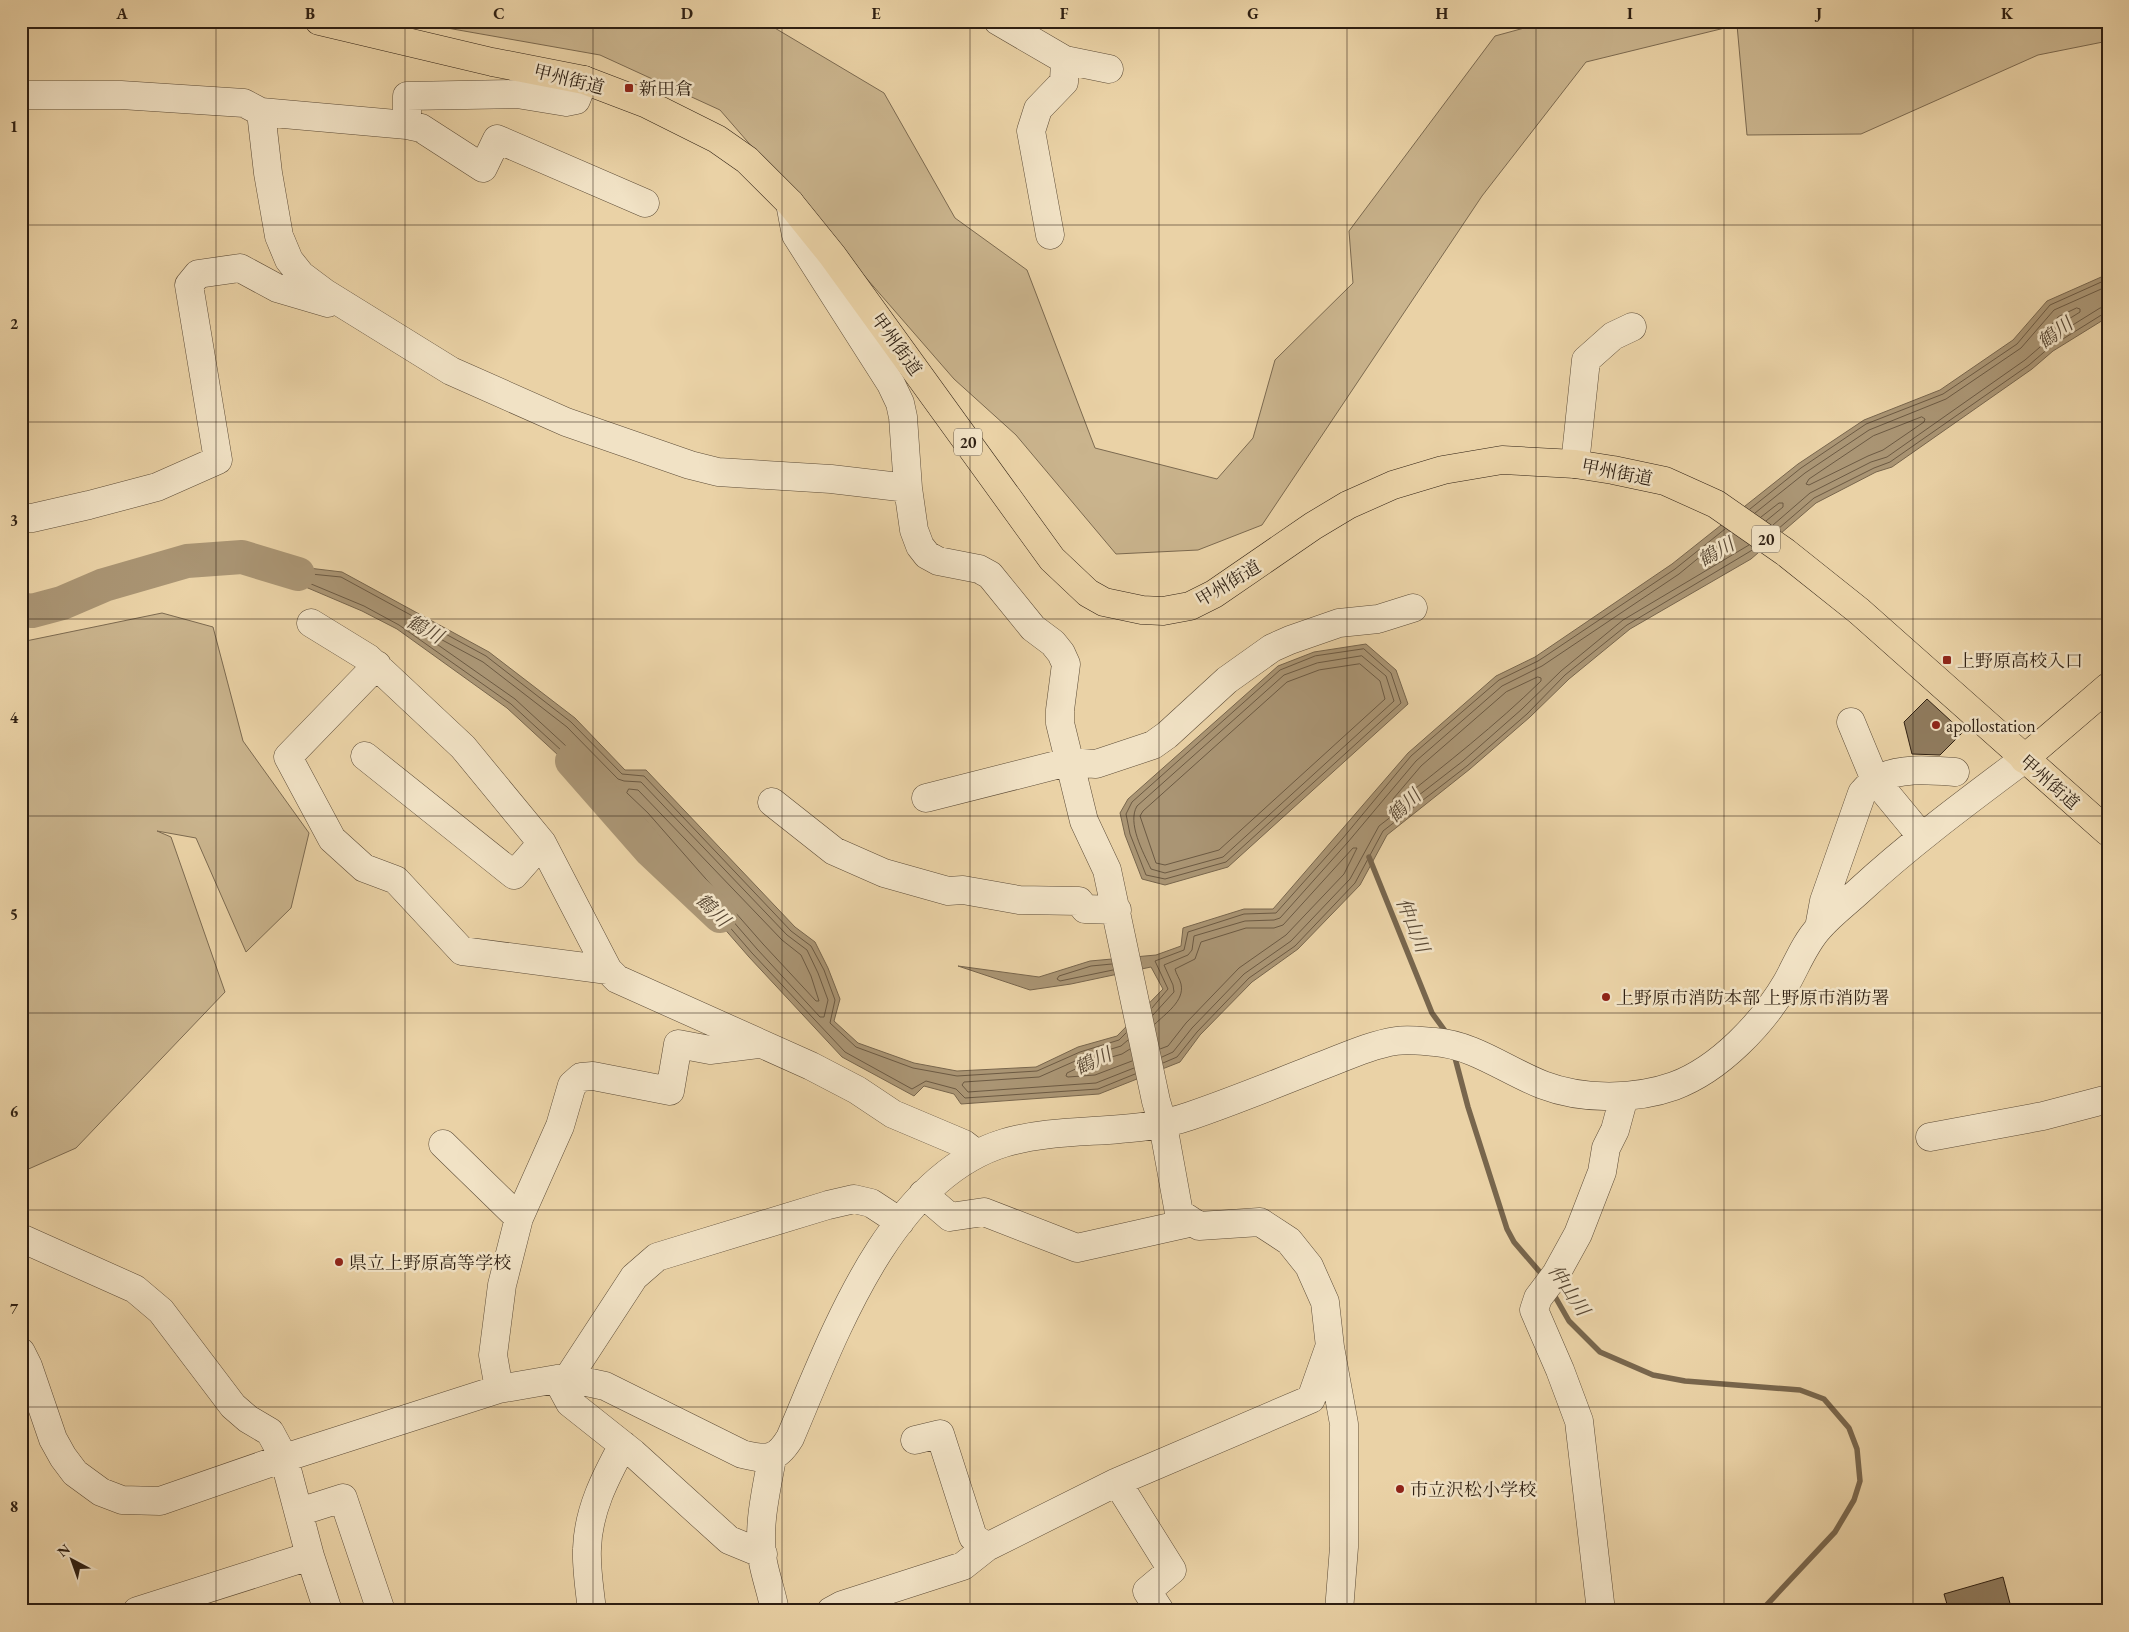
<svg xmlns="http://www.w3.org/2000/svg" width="2129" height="1632" font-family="'EB Garamond','Noto Serif JP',serif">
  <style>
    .green { fill: #cab48d; stroke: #7c6a50 }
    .water { fill: #aa9574; stroke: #78664d }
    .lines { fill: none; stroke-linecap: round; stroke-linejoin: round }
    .shore { stroke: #6c5a43; stroke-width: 1 }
    .stream { stroke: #78664d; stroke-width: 5.5 }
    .river { stroke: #aa9574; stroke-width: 34 }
    .building { fill: #907c5f; stroke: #2e1f12 }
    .minor-casing { stroke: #5d4c37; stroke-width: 29 }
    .major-casing { stroke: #2e1f12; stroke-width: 29 }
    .highway-casing { stroke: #2e1f12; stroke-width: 29 }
    .minor { stroke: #f1e2c5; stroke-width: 28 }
    .major { stroke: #ead2a6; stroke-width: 28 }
    .highway { stroke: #ead2a6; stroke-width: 28 }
    .grid { fill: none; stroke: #2e1f12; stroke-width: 1; stroke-opacity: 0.55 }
    .poi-dot { fill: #8f2418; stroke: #f1e2c5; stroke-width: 2 }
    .labels { text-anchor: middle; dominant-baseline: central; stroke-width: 5; stroke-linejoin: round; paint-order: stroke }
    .shield { fill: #f1e2c5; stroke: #685a48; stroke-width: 1 }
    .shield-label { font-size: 16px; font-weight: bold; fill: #2e1f12 }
    .street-label { font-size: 18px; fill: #2e1f12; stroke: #f1e2c5 }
    .poi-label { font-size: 18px; fill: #2e1f12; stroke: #f1e2c5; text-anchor: start }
    .water-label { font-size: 19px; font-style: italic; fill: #594834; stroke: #f1e2c5 }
    .neatline { fill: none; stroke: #2e1f12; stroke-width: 2 }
    .grid-label { font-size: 16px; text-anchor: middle; font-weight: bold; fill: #2e1f12 }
  </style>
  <rect width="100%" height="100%" fill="#ead2a6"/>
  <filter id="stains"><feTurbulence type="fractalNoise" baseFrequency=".004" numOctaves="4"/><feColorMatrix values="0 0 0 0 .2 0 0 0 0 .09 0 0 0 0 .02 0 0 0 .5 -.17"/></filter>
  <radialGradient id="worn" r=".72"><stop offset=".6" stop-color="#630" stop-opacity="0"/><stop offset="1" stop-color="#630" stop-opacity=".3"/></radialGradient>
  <path class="green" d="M 428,21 L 763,21 L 884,93 L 955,218 L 1027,270 L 1095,448 L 1217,479 L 1253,438 L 1275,360 L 1353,283 L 1349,231 L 1495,36 L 1550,21 L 2108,21 L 2108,41 L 2038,55 L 1861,134 L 1747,135 L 1737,25 L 1586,62 L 1482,196 L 1262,525 L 1198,550 L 1116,554 L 1016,435 L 954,379 L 720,110 L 600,55 L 430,25 Z
    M 162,613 L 213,627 L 243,741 L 309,833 L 291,908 L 246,952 L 196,838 L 157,831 L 171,837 L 225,992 L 76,1148 L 24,1171 L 21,1169 L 21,642 Z"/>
  <path class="water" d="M 2108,274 L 2108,317 L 2053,351 L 2032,369 L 1892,467 L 1876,472 L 1816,503 L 1751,559 L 1630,629 L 1569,679 L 1530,717 L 1470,769 L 1387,835 L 1360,885 L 1298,949 L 1252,982 L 1200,1035 L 1180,1062 L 1099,1094 L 961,1104 L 954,1094 L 924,1086 L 914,1096 L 842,1057 L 749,957 L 634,825 L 507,708 L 397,629 L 362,611 L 242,560 L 342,572 L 489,652 L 575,718 L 625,770 L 646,770 L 795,927 L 815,942 L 828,968 L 840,999 L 834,1021 L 858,1043 L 914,1063 L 957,1071 L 1036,1067 L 1078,1047 L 1117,1036 L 1163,989 L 1151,967 L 1071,984 L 1030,990 L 958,966 L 1039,977 L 1090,961 L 1156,955 L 1181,946 L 1183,928 L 1244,909 L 1273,909 L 1408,753 L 1496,676 L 1535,657 L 1672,564 L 1798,464 L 1864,420 L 1940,390 L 2013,340 L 2047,301 Z
    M 1366,644 L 1396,670 L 1408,704 L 1228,867 L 1165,885 L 1142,879 L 1125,835 L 1120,813 L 1128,799 L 1278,666 L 1314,652 Z"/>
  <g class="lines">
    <path class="shore" d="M 2077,308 L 2080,309 L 2080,312 L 2056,327 L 2052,326 L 2052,324 L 2058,317 Z
      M 1922,417 L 1925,419 L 1924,422 L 1883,450 L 1868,456 L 1809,485 L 1806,484 L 1809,479 L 1873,436 Z
      M 1750,509 L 1801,468 L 1866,424 L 1943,394 L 2017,344 L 2050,305 L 2108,279
      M 1755,513 L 1805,473 L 1869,430 L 1946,399 L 2021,348 L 2054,310 L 2108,286
      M 1761,517 L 1779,503 L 1783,503 L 1783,507 L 1766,521
      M 1773,525 L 1810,493 L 1871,462 L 1887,457 L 2025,360 L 2047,341 L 2100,308 L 2108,307
      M 1778,529 L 1814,498 L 1874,468 L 1890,462 L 2029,365 L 2050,347 L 2103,314 L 2108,313
      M 433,635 L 483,662 L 567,727 L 618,779 L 624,781 L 641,782 L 787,935 L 807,950 L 818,973 L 828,1000 L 824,1017 L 820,1017 L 757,949 L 642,816 L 515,699 L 431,640 L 430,636 Z
      M 1364,649 L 1391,673 L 1401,703 L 1226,862 L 1165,879 L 1146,875 L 1130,834 L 1126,814 L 1132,802 L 1280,670 L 1315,656 Z
      M 1362,656 L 1386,676 L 1394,701 L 1223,857 L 1165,873 L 1151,869 C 1143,852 1127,823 1137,806 L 1284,675 L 1317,663 Z
      M 1360,664 L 1380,681 L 1385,699 L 1219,850 L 1165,865 L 1156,863 L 1140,816 L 1143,811 L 1287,682 L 1319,670 Z
      M 1538,677 L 1541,678 L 1541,681 C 1496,725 1446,764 1397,803 L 1393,803 L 1393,799 L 1421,766 L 1506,692 Z
      M 629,789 L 638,790 L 782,940 L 801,955 L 811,976 L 819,1001 L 816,1001 L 763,944 L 648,813 L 627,793 Z
      M 1112,964 L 1091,966 L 1059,976 L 1057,979 L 1060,981 L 1113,970
      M 1152,1008 L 1168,989 L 1155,961 L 1184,950 L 1188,932 L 1244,914 L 1276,913 L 1343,838 L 1411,756 L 1499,680 L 1538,661 L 1675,569 L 1725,529
      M 1153,1015 L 1174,992 L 1173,985 L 1164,965 L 1188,955 L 1192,950 L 1194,936 L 1245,921 L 1274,920 L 1280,918 L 1348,842 L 1416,761 L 1502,686 L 1542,666 L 1679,574 L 1730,532
      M 1155,1024 C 1165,1014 1185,1001 1181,984 C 1180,979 1176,974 1175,969 L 1195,959 L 1201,942 L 1246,928 L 1274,928 L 1283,925 L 1353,848 L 1357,848 L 1344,874 L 1286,935 L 1239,968 L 1186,1023 L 1168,1046 L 1160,1049
      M 1126,1033 L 1119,1040 L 1080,1052 L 1037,1071 L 957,1076 L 913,1068 L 856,1047 L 830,1023 L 835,1000 L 824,970 L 811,946 L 791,931 L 644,776 L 622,774 L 571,722 L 486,656 L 341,577 L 291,572 L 292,576 L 364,606 L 399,625 L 511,704 L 638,821 L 752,953 L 845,1052 L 912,1089 L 926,1081 L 956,1089 L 965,1098 L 1098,1089 L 1135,1074
      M 1128,1040 L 1121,1046 L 1082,1058 L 1039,1077 L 964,1082 L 962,1085 L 968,1092 L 1096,1083 L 1134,1068
      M 1130,1049 L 1122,1054 L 1084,1065 L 1067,1073 L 1066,1076 L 1068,1077 L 1095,1075 L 1132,1061
      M 1162,1057 L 1173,1052 L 1192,1028 L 1244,974 L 1291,941 L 1350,879 L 1379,826 L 1463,761 L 1522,709 L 1561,671 L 1623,620 L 1749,545
      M 1163,1063 L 1177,1057 L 1197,1032 L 1249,978 L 1295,946 L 1355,883 L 1383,831 L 1467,766 L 1527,714 L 1565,675 L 1627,625 L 1754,549"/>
    <path class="stream" d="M 1369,857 L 1432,1013 L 1448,1035
      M 1454,1054 L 1468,1107 L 1507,1229 L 1514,1242 L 1545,1278
      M 1553,1293 L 1569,1321 L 1600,1352 L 1653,1375 L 1685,1381 L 1800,1390 L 1824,1399 L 1849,1428 L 1857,1449 L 1860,1481 L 1854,1500 L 1835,1532 L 1761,1611"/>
    <path class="river" d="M 21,609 L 32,611 L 62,603 L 104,585 L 187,561 L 242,557 L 298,574
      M 572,761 L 651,851 L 720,916"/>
  </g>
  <path class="building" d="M 1927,699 L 1963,732 L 1940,755 L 1912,754 L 1904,722 Z
    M 2003,1577 L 2012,1611 L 1949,1611 L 1944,1594 Z"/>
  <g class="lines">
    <defs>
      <path id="minor" d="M 998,21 L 1065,60 L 1109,69
        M 21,95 L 121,95 L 244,103 L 261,112 L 268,173 L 279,236 L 289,260 L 301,275 L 325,293 L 451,371 L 566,422 L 690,465 L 718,472 L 831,479 L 908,488
        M 261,112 L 407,125 L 421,128 L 483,168 L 497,139 L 645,203
        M 407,125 L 407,96 L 517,94 L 566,102 L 576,100 L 584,80
        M 790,203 L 796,235 L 891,384 L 900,403 L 903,417 L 908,488 L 914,530 L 920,546 L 927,555 L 938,561 L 979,569 L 990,575 L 1033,628 L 1053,643 L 1061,653 L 1066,664 L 1060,710 L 1060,723 L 1084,821 L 1107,870 L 1156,1101 L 1163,1125 L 1179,1213 L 1199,1226 L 1260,1222 L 1289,1241 L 1309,1266 L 1325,1302 L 1330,1347 L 1344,1424 L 1344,1547 L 1339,1611
        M 1050,235 L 1031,131 L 1038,109 L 1064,82 L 1065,60
        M 1575,464 L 1586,360 L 1613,336 L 1632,327
        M 21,518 L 32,518 L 89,505 L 157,487 L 218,460 L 189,285 L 198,274 L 240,268 L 277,288 L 328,303
        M 311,623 L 368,658 L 463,747 L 542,843 L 608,970 L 617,979 L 811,1066 L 857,1090 L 893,1114 L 964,1144 L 977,1154
        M 377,665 L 288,757 L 332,839 L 364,868 L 396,880 L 462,951 L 608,970
        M 1851,722 L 1875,780 L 1922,837
        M 365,756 L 514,875 L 542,843
        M 926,798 L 1068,762 L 1096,764 L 1153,745 L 1167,735 L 1227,680 L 1272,648 L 1290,640 L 1339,623 L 1378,619 L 1413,608
        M 772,802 L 834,851 L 884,873 L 948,891 L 963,890 L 1019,900 L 1079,901 L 1085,909 L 1117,910
        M 1819,928 L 1824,901 L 1862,793 C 1866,789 1871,782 1876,780 C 1899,767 1930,770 1955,772
        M 1930,1137 L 2043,1116 L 2108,1099
        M 443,1144 L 519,1218
        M 923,1194 L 950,1217 L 984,1212 L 1077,1248 L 1193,1222
        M 21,1238 L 135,1289 L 161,1311 L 233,1406 L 248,1419 L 270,1432 L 284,1458 L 310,1556 L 328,1611
        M 21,1352 L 28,1366 L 53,1439 L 63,1457 L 75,1473 L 101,1492 L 122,1500 L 160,1501 L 284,1458 L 499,1389 L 557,1379 L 568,1378 L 605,1386 L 742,1454 C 767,1460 776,1461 790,1438 C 833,1337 889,1178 1004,1143 C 1065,1125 1130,1137 1190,1116 C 1234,1101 1278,1083 1321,1066 C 1345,1057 1370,1045 1396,1041 C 1408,1039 1422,1041 1435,1042 C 1474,1045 1507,1071 1543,1085 C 1582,1100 1635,1100 1674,1086 C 1720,1069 1763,1023 1787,982 C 1797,964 1805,943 1819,928 C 1831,914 1846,903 1859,891 C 1911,843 1968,801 2024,759
        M 568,1378 L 634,1277 L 657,1257 L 828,1205 L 854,1199 L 871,1203 L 900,1222
        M 557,1379 L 570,1403 L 633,1453 L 729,1540 L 763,1554
        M 499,1389 L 493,1355 L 502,1285 L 519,1218 L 560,1126 L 572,1085 L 581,1077 L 593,1076 L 670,1091 L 678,1044 L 710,1050 L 758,1044
        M 915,1440 L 940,1434 L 973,1537 L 987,1547 L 1117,1482 L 1311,1399 L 1329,1348
        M 772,1458 C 766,1492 757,1527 763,1562 C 766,1578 772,1594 775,1611
        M 1117,1482 L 1172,1570 L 1147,1591 L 1160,1611
        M 299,1512 L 343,1498 L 381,1611
        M 137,1611 L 310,1556
        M 592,1611 C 590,1591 586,1569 587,1549 C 588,1511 605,1478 623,1445
        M 831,1611 L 842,1605 L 963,1566 L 987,1547
        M 1601,1611 L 1579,1421 L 1560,1370 L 1534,1310 L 1538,1298 L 1556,1274 L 1578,1234 L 1602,1172 L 1606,1148 L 1615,1130 L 1624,1097"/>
      <path id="major" d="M 2024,759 L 2108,687"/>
      <path id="highway" d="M 319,21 L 492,62 L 584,80 L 647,104 L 717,139 L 747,160 L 790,203 L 832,255 L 1052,559 L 1088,593 L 1104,602 L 1142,610 L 1163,611 L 1190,606 L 1214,594 L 1313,526 L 1348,505 L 1393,485 L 1443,470 L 1502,460 L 1575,464 L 1613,470 L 1665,481 L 1716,504 L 1785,552 L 1859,611 L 2108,832"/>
    </defs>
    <use href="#minor" class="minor-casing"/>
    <use href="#major" class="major-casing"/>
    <use href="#highway" class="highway-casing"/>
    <use href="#minor" class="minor"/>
    <use href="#major" class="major"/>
    <use href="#highway" class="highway"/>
  </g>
  <path class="grid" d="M 216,21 L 216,1611M 405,21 L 405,1611M 593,21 L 593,1611M 782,21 L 782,1611M 970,21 L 970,1611M 1159,21 L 1159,1611M 1347,21 L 1347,1611M 1536,21 L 1536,1611M 1724,21 L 1724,1611M 1913,21 L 1913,1611M 21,225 L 2108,225M 21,422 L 2108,422M 21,619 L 2108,619M 21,816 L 2108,816M 21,1013 L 2108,1013M 21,1210 L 2108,1210M 21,1407 L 2108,1407"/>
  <g class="poi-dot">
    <rect x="624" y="83" width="10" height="10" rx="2.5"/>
    <rect x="1942" y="655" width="10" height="10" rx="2.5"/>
    <circle cx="1936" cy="725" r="5"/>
    <circle cx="1606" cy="997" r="5"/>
    <circle cx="339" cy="1262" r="5"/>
    <circle cx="1400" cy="1489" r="5"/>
  </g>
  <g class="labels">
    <g class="shield">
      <rect x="954" y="428.5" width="28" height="27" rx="4"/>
      <rect x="1752" y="525.5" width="28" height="27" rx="4"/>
    </g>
    <g class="shield-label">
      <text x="968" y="442">20</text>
      <text x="1766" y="539">20</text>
    </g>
    <g class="street-label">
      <text transform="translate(569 79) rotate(14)">甲州街道</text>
      <text transform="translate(897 344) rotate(54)">甲州街道</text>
      <text transform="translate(1617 472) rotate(11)">甲州街道</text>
      <text transform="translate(1228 583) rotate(-31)">甲州街道</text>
      <text transform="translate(2050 782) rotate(41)">甲州街道</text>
    </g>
    <g class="poi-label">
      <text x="639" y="88">新田倉</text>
      <text x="1957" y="660">上野原高校入口</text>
      <text x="1946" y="725">apollostation</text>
      <text x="1616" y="997">上野原市消防本部 上野原市消防署</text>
      <text x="349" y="1262">県立上野原高等学校</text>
      <text x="1410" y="1489">市立沢松小学校</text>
    </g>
    <g class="water-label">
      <text transform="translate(2055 333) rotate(-37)">鶴川</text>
      <text transform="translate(1716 552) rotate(-30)">鶴川</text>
      <text transform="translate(425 629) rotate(29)">鶴川</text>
      <text transform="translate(1404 806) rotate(-44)">鶴川</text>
      <text transform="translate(713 910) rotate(44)">鶴川</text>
      <text transform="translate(1413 925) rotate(68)">仲山川</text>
      <text transform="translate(1093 1061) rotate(-25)">鶴川</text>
      <text transform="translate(1569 1290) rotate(56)">仲山川</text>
    </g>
  </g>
  <rect width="2129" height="1632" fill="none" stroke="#ead2a6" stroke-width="55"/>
  <g transform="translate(72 1560) rotate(319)" stroke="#f1e2c5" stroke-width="4" paint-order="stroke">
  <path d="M0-4L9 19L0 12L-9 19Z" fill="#2e1f12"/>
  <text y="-8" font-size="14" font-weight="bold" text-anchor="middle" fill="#2e1f12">N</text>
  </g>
  <rect x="28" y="28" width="2074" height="1576" class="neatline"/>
  <g class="grid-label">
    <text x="122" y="19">A</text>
    <text x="310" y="19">B</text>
    <text x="499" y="19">C</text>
    <text x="687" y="19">D</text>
    <text x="876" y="19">E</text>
    <text x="1064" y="19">F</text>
    <text x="1253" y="19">G</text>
    <text x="1442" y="19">H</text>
    <text x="1630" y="19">I</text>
    <text x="1819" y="19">J</text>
    <text x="2007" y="19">K</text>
    <text x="14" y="132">1</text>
    <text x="14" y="329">2</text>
    <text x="14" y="526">3</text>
    <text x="14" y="723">4</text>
    <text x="14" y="920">5</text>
    <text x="14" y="1117">6</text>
    <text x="14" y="1314">7</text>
    <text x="14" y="1512">8</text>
  </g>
  <rect width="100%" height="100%" filter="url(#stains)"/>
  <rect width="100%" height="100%" fill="url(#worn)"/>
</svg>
